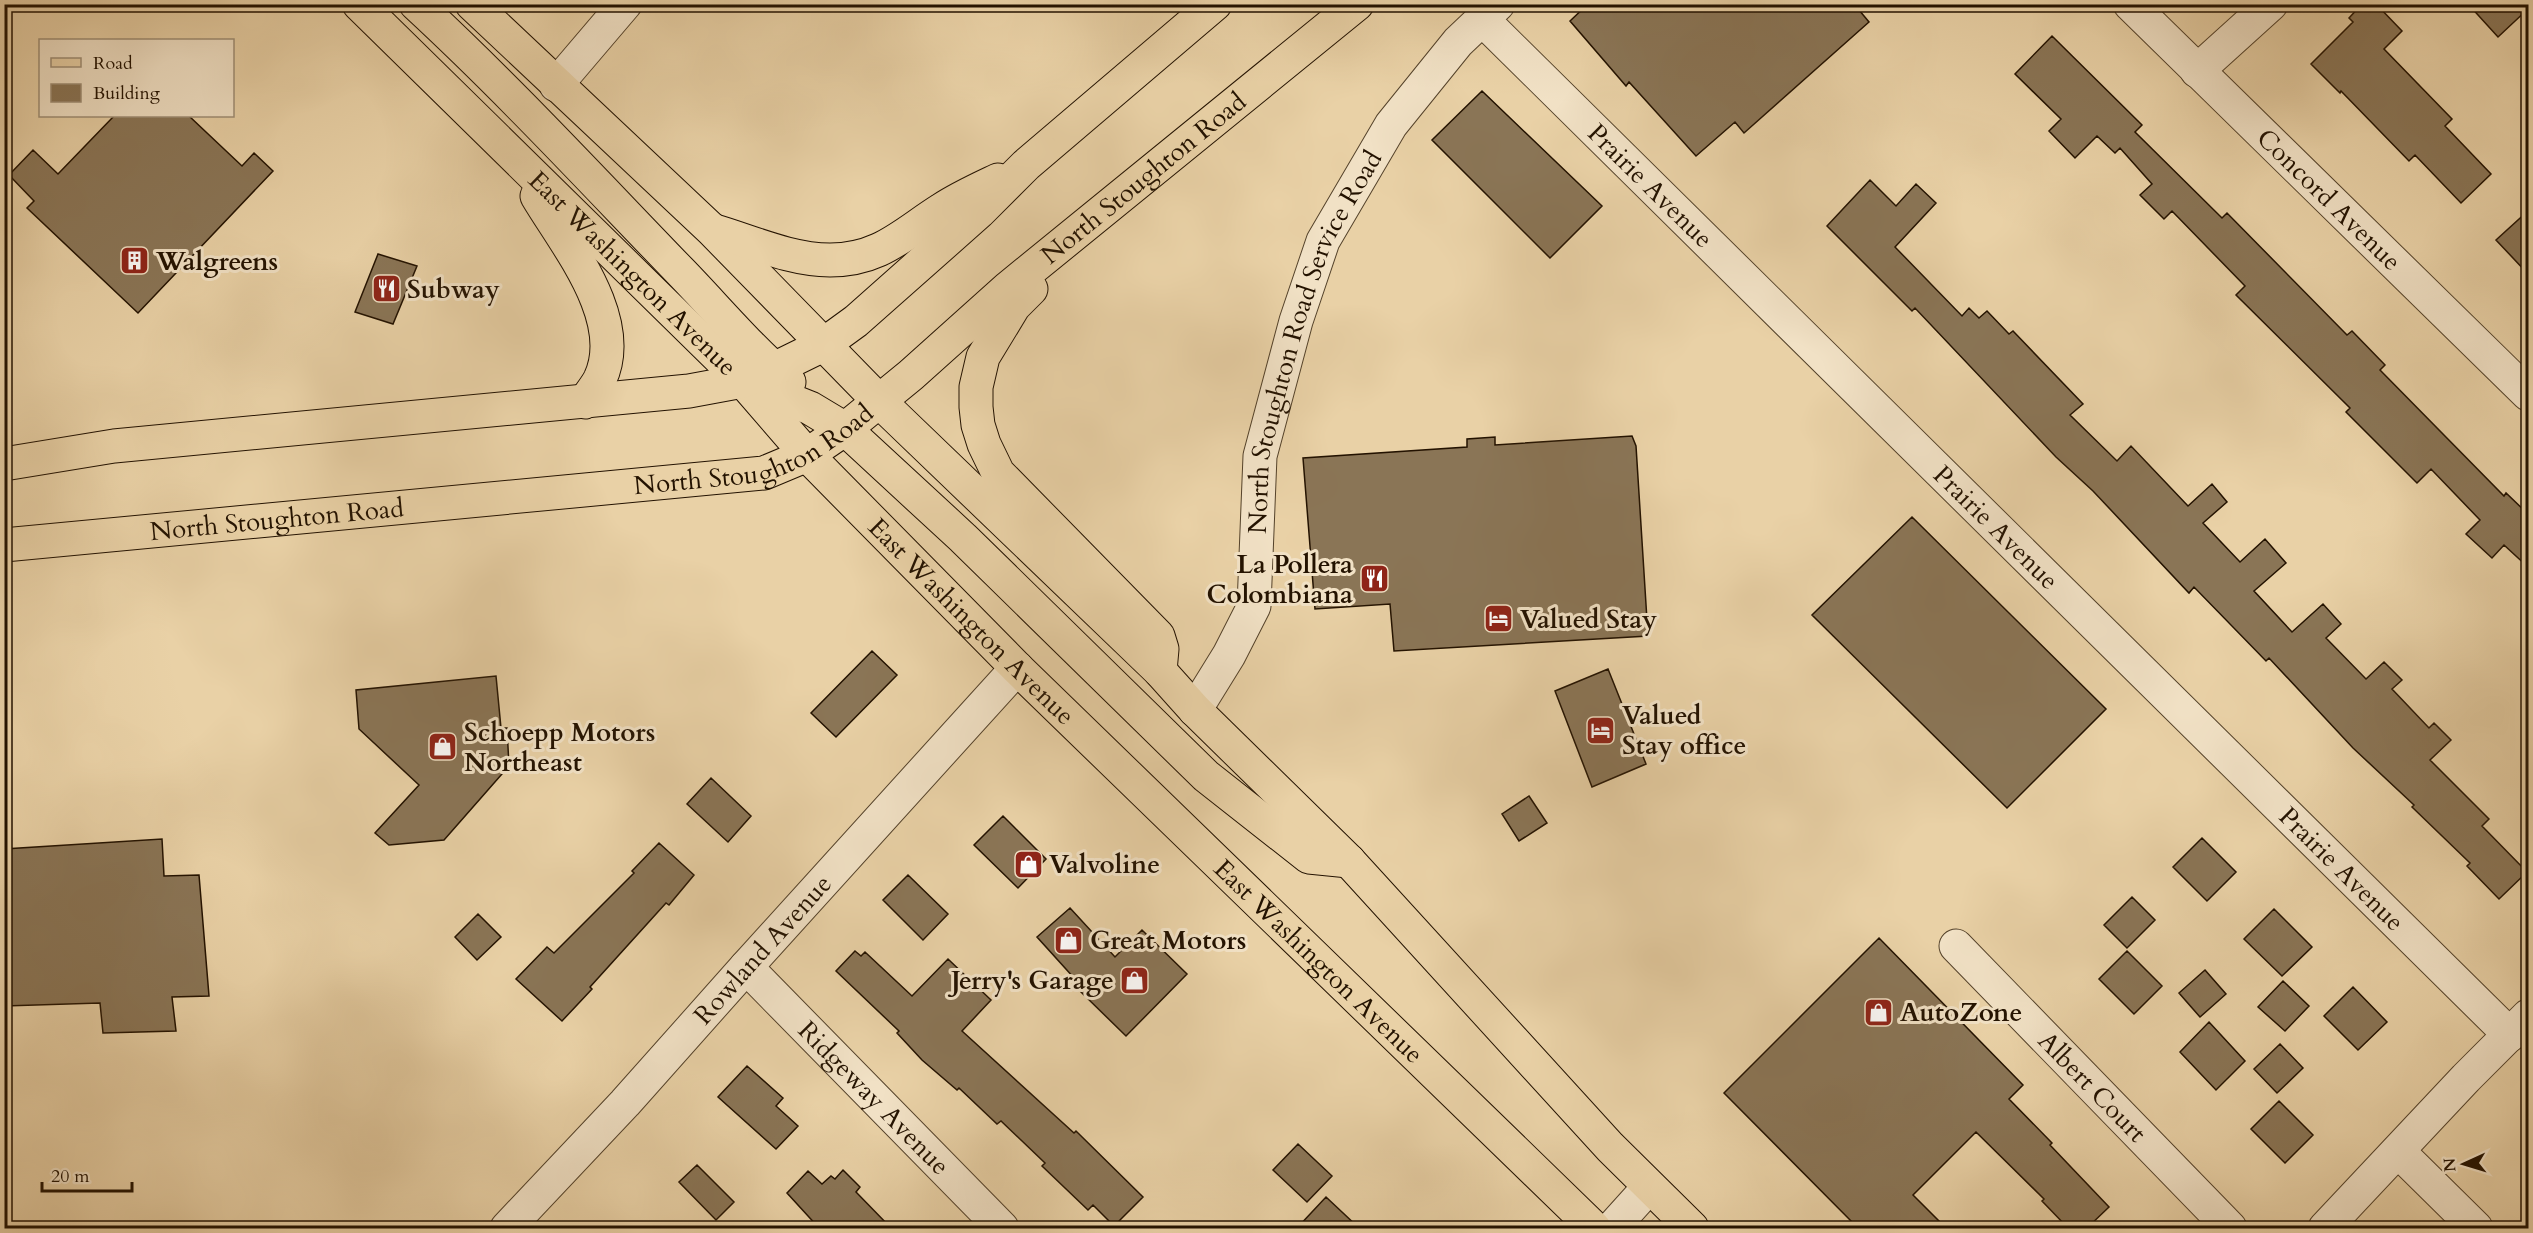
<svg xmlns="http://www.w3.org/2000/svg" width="2533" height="1233" font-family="Cardo,serif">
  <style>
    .building { fill: #8a7556; stroke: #231200; stroke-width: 1.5 }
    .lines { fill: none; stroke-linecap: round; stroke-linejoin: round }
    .minor-casing { stroke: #54422a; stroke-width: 35 }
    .major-casing { stroke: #231200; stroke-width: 35 }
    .minor { stroke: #f1e1c5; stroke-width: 33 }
    .major { stroke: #e9d1a6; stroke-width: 33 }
    .labels { text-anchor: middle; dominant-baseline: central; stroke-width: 6; stroke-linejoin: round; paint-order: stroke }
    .street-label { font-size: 26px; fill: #231200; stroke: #f1e1c5 }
    .poi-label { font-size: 26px; font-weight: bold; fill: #231200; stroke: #f1e1c5; text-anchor: start }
  </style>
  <rect width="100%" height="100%" fill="#e9d1a6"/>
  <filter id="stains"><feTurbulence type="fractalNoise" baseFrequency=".00333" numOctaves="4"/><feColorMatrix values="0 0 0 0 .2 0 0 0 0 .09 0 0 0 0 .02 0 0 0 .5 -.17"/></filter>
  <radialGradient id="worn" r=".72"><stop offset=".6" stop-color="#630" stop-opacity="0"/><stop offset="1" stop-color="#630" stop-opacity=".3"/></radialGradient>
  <path class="building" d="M 1588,4 L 1854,4 L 1869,22 L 1744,133 L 1735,122 L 1696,156 L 1629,82 L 1626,86 L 1570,21 Z
    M 2362,4 L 2376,4 L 2402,31 L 2384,49 L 2452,119 L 2445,126 L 2491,174 L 2461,203 L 2415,155 L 2409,161 L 2341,91 L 2340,93 L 2311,64 L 2353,22 L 2349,18 Z
    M 2468,4 L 2529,4 L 2529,8 L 2498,37 Z
    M 2052,36 L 2142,125 L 2135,132 L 2222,218 L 2227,213 L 2347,335 L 2352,331 L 2385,365 L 2380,370 L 2504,496 L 2506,493 L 2529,515 L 2529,568 L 2504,545 L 2492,558 L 2466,534 L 2480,520 L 2431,469 L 2417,483 L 2346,412 L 2350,408 L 2236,295 L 2245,286 L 2172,211 L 2164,219 L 2140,195 L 2152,184 L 2120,148 L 2115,153 L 2097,136 L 2075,158 L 2049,131 L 2061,119 L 2015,74 Z
    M 1482,91 L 1602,206 L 1550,258 L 1432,140 Z
    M 114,116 L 189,116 L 242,166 L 254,153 L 273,171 L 138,313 L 27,208 L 34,201 L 9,175 L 33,150 L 58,174 Z
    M 1870,180 L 1896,206 L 1916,184 L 1936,203 L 1895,247 L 1962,316 L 1969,308 L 1979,318 L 1987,311 L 2009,334 L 2013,331 L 2083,404 L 2070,415 L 2117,461 L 2131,446 L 2188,506 L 2212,484 L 2227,502 L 2203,523 L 2240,562 L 2265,539 L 2286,563 L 2254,591 L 2292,632 L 2323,604 L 2341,624 L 2326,638 L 2366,679 L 2384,662 L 2402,680 L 2392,689 L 2429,728 L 2434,723 L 2451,740 L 2430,760 L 2489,819 L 2482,826 L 2527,872 L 2499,899 L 2467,866 L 2470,863 L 2412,807 L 2414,805 L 2353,748 L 2269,658 L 2266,661 L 2194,587 L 2189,593 L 2093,491 L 2056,457 L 1915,308 L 1912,311 L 1827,226 Z
    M 2529,210 L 2529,275 L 2496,240 Z
    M 378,254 L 417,266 L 393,324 L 355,312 Z
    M 1632,436 L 1636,446 L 1648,636 L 1394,651 L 1390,604 L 1315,609 L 1303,458 L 1467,447 L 1467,439 L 1495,437 L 1495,445 Z
    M 1912,517 L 2106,709 L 2007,808 L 1812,615 Z
    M 872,651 L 897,675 L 836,737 L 811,713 Z
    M 1608,669 L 1646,764 L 1592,787 L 1555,691 Z
    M 496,676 L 501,728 L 507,728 L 509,766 L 444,840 L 389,845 L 375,833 L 419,785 L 359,729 L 356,690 Z
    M 711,778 L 751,816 L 728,842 L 687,804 Z
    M 1529,796 L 1547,823 L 1519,841 L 1502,814 Z
    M 1003,816 L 1046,859 L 1018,888 L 974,845 Z
    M 2202,838 L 2236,872 L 2207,901 L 2173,867 Z
    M 162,839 L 164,876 L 199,875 L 209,996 L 172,997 L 176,1031 L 103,1033 L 100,1003 L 4,1006 L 4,849 Z
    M 659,843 L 694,875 L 669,905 L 666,903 L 590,987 L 592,989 L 562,1021 L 516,979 L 547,947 L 554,953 L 634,873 L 632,871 Z
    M 908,875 L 948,914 L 923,940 L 883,900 Z
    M 2132,897 L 2155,920 L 2127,948 L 2104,925 Z
    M 1070,908 L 1115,957 L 1142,930 L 1187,974 L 1126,1036 L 1081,992 L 1084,989 L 1037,937 Z
    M 2274,909 L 2312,947 L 2282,976 L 2244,939 Z
    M 478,914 L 501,937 L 477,960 L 455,937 Z
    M 1879,938 L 2023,1085 L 2009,1099 L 2052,1143 L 2050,1145 L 2109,1207 L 2087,1228 L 2068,1228 L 2042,1201 L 2044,1199 L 1976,1132 L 1913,1195 L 1946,1228 L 1858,1228 L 1724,1093 Z
    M 855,951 L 861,956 L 865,952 L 912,996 L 948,959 L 991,1000 L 962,1031 L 1074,1133 L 1076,1131 L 1143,1197 L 1114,1226 L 1093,1205 L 1088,1210 L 1042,1166 L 1045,1163 L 1001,1121 L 997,1124 L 959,1088 L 957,1090 L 922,1060 L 897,1033 L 899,1031 L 836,971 Z
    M 2127,951 L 2162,986 L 2134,1014 L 2099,979 Z
    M 2205,970 L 2226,994 L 2200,1017 L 2179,993 Z
    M 2283,981 L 2309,1006 L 2285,1031 L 2258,1007 Z
    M 2353,987 L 2387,1022 L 2358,1050 L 2324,1016 Z
    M 2209,1022 L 2245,1061 L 2216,1090 L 2180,1052 Z
    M 2280,1044 L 2303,1068 L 2277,1093 L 2254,1069 Z
    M 747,1066 L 783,1098 L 776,1106 L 798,1126 L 776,1149 L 718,1097 Z
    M 2279,1101 L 2313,1135 L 2285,1163 L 2251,1129 Z
    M 1298,1144 L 1332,1176 L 1307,1202 L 1273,1170 Z
    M 697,1165 L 734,1202 L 716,1220 L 679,1182 Z
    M 843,1170 L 860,1187 L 856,1192 L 891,1228 L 819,1228 L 787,1193 L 808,1171 L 822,1184 L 831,1176 L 835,1179 Z
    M 1326,1197 L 1359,1228 L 1297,1228 Z"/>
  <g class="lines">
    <defs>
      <g id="minor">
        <path id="s1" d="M 2130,4 L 2528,394"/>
        <path id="s2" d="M 1482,19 L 2510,1035"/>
        <path d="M 2197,71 L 2271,4"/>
        <path d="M 556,85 L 625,4"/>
        <path id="s3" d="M 1195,710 L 1229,655 L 1254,606 L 1260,456 L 1296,321 L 1323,241 L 1391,125 L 1458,42 L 1498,4"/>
        <path id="s4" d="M 1956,946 L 2230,1228"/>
        <path id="s5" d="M 746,967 L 1002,1228"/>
        <path d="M 2398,1151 L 2476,1228"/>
        <path id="s6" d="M 507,1228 L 625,1103 L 746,967 L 1017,668"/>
        <path d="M 1612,1228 L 1649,1187"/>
        <path d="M 2325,1228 L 2466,1078 L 2528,1016"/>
      </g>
      <g id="major">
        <path id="s7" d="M 359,4 L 743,381 L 807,455 L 1017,668 L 1594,1228"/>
        <path d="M 416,4 C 508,89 593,181 680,271 C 716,308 749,348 789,382"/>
        <path d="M 472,4 L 712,230 L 879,401 L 1160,671 L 1195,710 L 1349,861 L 1610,1147 L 1692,1228"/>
        <path d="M 537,196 C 566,245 628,319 600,379 C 596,387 589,395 585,402"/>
        <path d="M 715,231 C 752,242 791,260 830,260 C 880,260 903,234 941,210 C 959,198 979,189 998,180"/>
        <path d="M 1031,289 L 1014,306 L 983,357 L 976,387 L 976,407 L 978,425 L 984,444 L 998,473 L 1158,636 L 1162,649 L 1160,671"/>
        <path d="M 747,383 L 810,408 L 845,429 L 963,538 L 1206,776 L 1309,857 L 1349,861"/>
        <path d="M 4,464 L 114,446 L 689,391 L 743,381 L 774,369 L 823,345 L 856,321 L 979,212 L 1026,165 L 1215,4"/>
        <path id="s8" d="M 4,545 L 764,473 L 807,455 L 845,429 L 911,375 L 1008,288 L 1357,4"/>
      </g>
    </defs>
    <use href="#minor" class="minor-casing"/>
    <use href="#major" class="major-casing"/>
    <use href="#minor" class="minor"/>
    <use href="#major" class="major"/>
  </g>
  <defs>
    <symbol id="building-square" viewBox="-11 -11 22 22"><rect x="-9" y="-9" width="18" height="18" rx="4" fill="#8f2418" stroke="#f1e1c5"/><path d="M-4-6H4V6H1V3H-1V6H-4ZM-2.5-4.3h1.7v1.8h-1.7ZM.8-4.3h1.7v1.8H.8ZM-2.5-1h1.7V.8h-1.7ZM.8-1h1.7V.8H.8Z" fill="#fff"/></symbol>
    <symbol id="restaurant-square" viewBox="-11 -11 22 22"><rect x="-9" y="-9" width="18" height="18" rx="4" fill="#8f2418" stroke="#f1e1c5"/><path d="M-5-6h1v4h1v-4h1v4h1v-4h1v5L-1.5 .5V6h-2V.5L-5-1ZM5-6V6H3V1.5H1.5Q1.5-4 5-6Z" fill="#fff"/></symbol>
    <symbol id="hotel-square" viewBox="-11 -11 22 22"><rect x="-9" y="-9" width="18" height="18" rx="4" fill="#8f2418" stroke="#f1e1c5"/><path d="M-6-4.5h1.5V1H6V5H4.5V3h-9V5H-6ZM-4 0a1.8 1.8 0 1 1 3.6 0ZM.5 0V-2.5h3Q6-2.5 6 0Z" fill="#fff"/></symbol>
    <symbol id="shop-square" viewBox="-11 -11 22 22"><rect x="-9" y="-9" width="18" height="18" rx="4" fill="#8f2418" stroke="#f1e1c5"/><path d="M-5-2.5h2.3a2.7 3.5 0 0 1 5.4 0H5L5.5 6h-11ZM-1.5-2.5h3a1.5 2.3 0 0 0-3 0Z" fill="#fff"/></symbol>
  </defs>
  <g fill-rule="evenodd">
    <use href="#building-square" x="118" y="244" width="33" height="33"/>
    <use href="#restaurant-square" x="370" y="272" width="33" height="33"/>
    <use href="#restaurant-square" x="1358" y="562" width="33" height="33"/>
    <use href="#hotel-square" x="1482" y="602" width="33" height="33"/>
    <use href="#hotel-square" x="1584" y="714" width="33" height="33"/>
    <use href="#shop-square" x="426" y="730" width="33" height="33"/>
    <use href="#shop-square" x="1012" y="848" width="33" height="33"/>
    <use href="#shop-square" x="1052" y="924" width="33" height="33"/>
    <use href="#shop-square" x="1118" y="964" width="33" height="33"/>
    <use href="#shop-square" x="1862" y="996" width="33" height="33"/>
  </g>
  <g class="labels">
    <g class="street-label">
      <text stroke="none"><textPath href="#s8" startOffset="1246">North Stoughton Road</textPath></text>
      <text stroke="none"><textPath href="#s2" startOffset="237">Prairie Avenue</textPath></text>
      <text stroke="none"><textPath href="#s1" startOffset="279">Concord Avenue</textPath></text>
      <text stroke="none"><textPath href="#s7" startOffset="384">East Washington Avenue</textPath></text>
      <text stroke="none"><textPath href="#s3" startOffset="394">North Stoughton Road Service Road</textPath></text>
      <text stroke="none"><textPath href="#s8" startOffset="760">North Stoughton Road</textPath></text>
      <text stroke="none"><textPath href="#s8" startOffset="274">North Stoughton Road</textPath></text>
      <text stroke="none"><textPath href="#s2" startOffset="723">Prairie Avenue</textPath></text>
      <text stroke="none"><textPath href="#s7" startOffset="870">East Washington Avenue</textPath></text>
      <text stroke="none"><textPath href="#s2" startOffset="1209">Prairie Avenue</textPath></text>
      <text stroke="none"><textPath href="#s6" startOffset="378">Rowland Avenue</textPath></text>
      <text stroke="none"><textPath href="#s7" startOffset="1356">East Washington Avenue</textPath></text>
      <text stroke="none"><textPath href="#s4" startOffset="196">Albert Court</textPath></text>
      <text stroke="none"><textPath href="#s5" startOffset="183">Ridgeway Avenue</textPath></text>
    </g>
    <g class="poi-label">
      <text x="156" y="261">Walgreens</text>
      <text x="407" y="289">Subway</text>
      <text x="1353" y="564" text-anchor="end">La Pollera<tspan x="1353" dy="30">Colombiana</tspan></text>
      <text x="1520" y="619">Valued Stay</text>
      <text x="1622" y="715">Valued<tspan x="1622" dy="30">Stay office</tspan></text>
      <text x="464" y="732">Schoepp Motors<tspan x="464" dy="30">Northeast</tspan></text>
      <text x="1049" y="864">Valvoline</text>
      <text x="1090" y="940">Great Motors</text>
      <text x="1114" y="980" text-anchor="end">Jerry's Garage</text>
      <text x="1900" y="1012">AutoZone</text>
    </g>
  </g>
  <rect width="2533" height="1233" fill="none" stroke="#e9d1a6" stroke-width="24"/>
  <rect x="6" y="6" width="2521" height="1221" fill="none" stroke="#231200" stroke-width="3"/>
  <rect x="12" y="12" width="2509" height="1209" fill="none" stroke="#231200" stroke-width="1.5"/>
  <rect x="39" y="39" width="195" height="78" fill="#f1e1c5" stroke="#9f8e76" stroke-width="1.5"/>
  <rect x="51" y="58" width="30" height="9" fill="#e9d1a6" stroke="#9f8e76" stroke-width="1.5"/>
  <text x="93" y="69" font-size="18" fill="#231200">Road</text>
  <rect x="51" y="84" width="30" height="18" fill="#8a7556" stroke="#9f8e76" stroke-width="1.5"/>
  <text x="93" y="99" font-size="18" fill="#231200">Building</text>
  <g transform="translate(2464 1164) rotate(266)" stroke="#f1e1c5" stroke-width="4.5" paint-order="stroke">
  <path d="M0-4.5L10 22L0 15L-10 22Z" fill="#231200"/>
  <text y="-9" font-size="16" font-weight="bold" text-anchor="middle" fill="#231200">N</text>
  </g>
  <path d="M42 1182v9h90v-9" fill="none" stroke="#231200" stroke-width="3"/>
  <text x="51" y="1182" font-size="18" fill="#231200" stroke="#f1e1c5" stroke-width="4.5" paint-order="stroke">20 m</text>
  <rect width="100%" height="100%" filter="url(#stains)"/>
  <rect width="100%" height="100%" fill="url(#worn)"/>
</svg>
